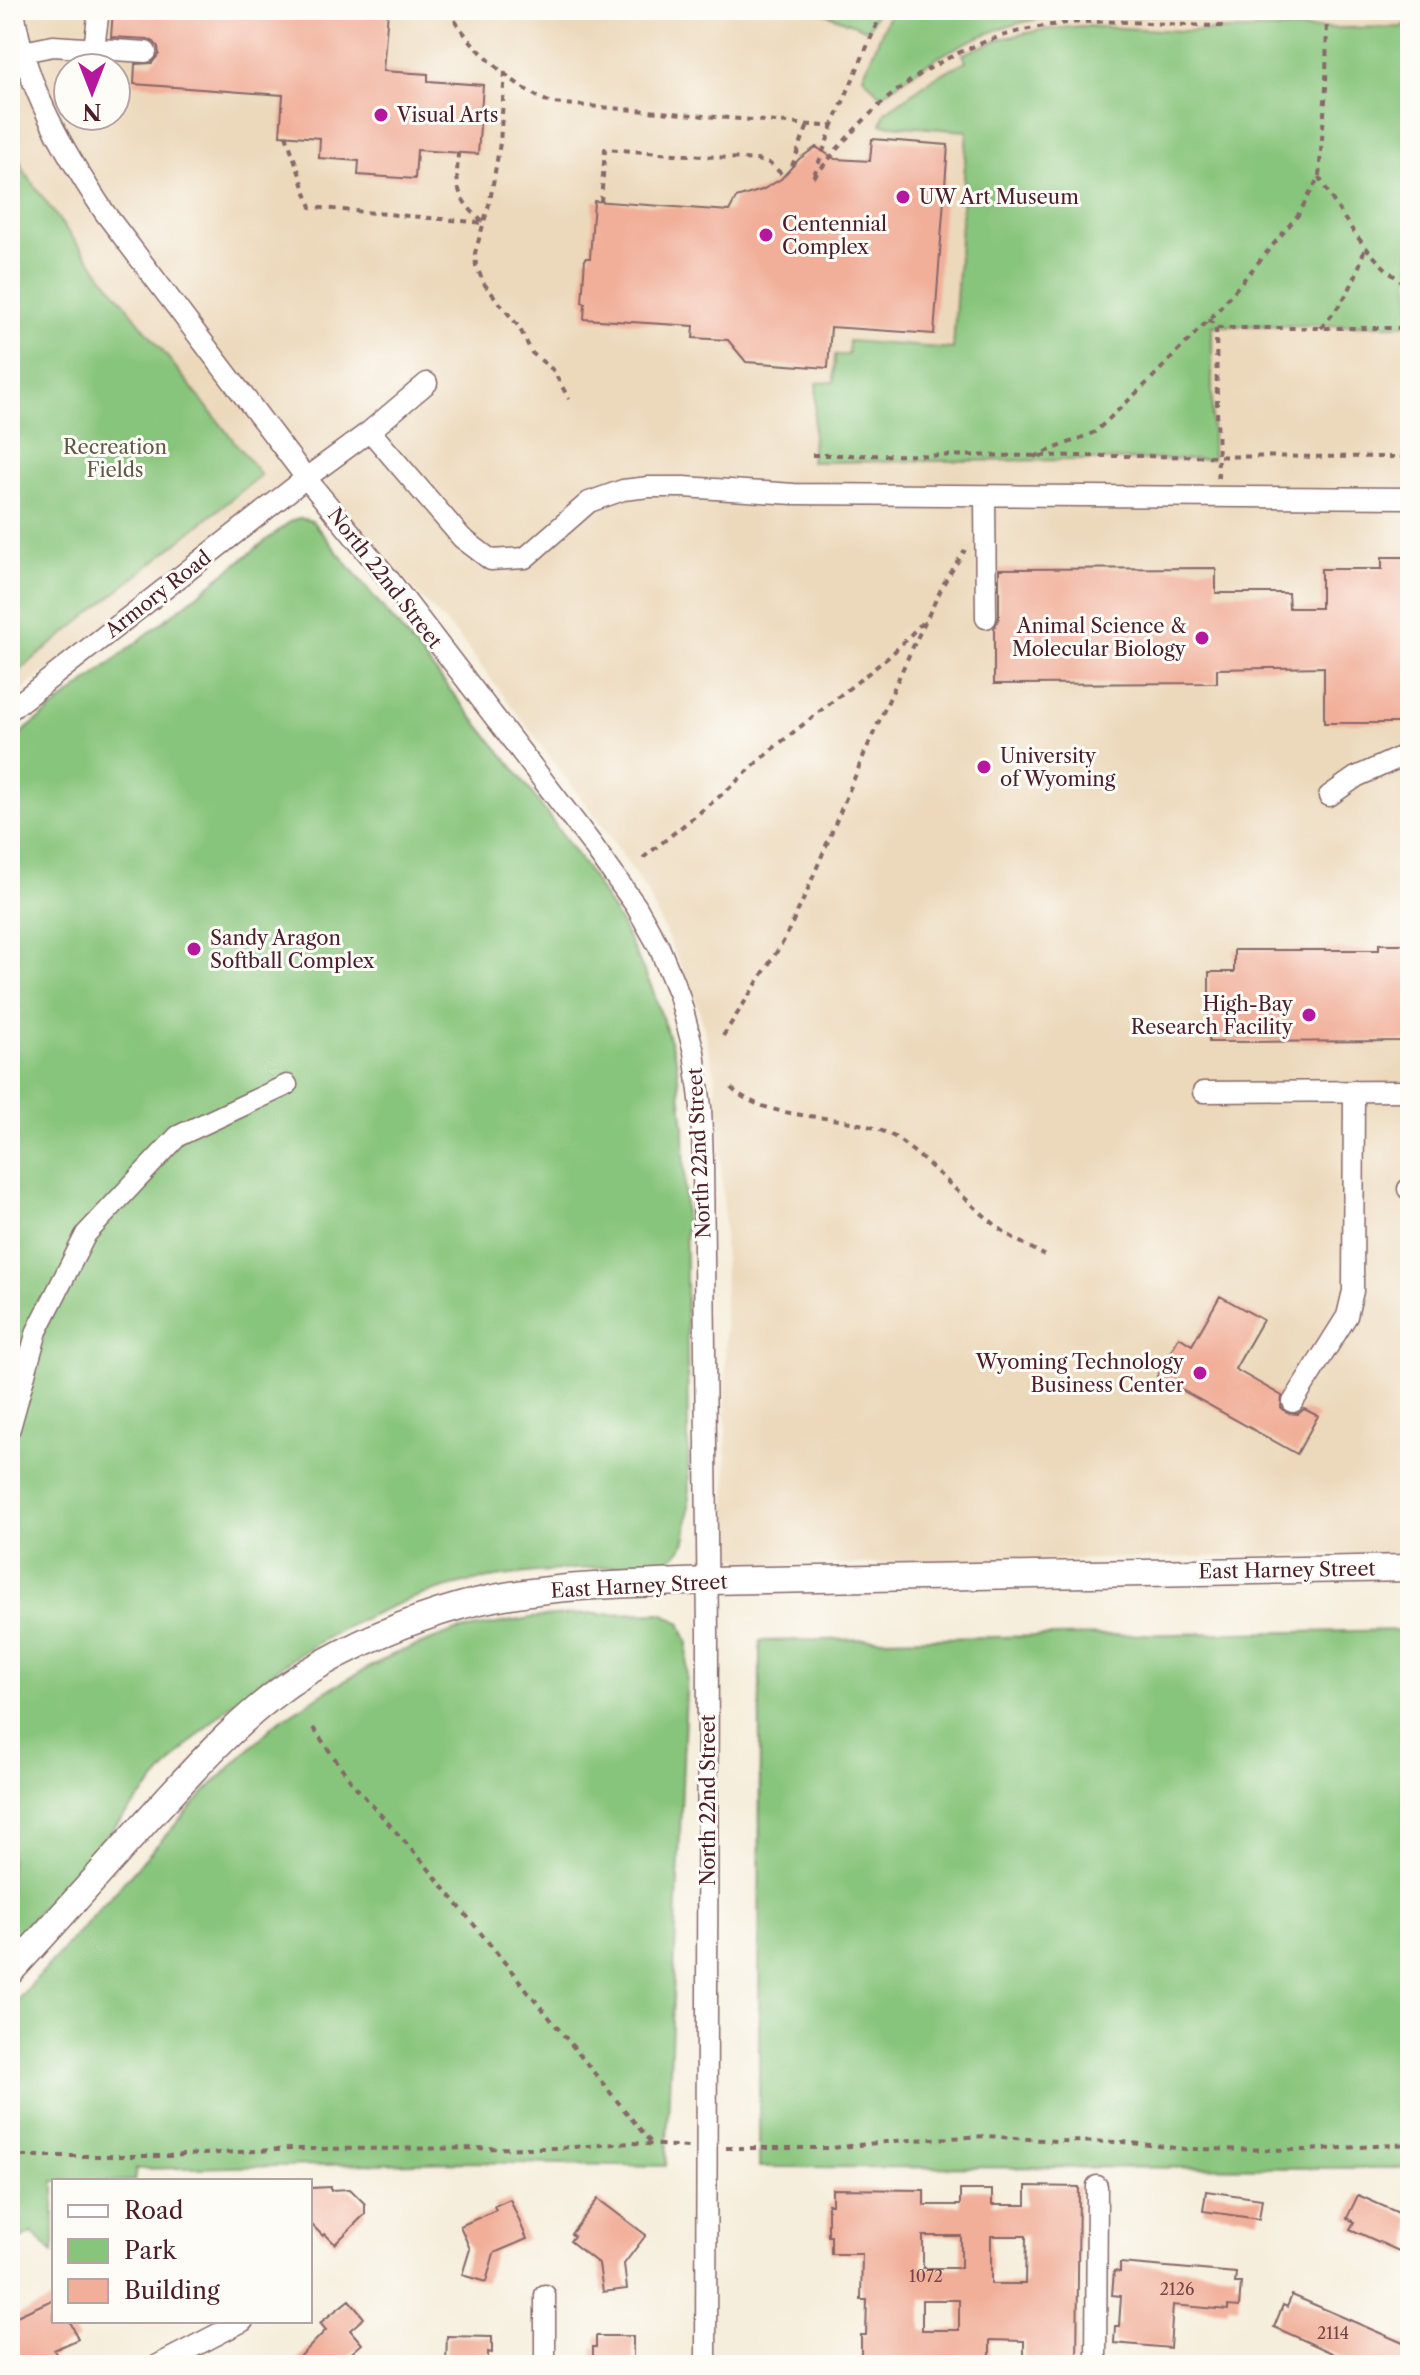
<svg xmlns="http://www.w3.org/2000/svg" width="1420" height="2375" font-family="'Libre Caslon Text',serif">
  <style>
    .built { fill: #ecd8ba; fill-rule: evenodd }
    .green { fill: #88c57c; stroke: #697254; stroke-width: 2 }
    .building { fill: #f1ae98; fill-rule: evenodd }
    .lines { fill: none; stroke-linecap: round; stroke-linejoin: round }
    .minor-casing { stroke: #866769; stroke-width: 23 }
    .major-casing { stroke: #866769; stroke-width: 29 }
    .path { stroke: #866769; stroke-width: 4; stroke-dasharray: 6 6; stroke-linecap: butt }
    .minor { stroke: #fff; stroke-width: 20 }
    .major { stroke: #fff; stroke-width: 26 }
    .poi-dot { fill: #b5179e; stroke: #fdfcf7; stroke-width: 3 }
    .labels { text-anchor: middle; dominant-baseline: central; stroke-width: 6; stroke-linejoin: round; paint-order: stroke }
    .number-label { font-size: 16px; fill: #744346 }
    .poi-label { font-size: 20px; fill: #4a1f2b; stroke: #fdfcf7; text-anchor: start }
    .park-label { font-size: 20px; fill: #605947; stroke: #fdfcf7 }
    .street-label { font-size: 20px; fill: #4a1f2b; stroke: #fdfcf7 }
  </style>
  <rect width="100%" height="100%" fill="#fdfcf7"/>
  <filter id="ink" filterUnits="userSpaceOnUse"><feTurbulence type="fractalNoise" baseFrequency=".0125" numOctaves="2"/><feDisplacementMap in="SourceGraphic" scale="16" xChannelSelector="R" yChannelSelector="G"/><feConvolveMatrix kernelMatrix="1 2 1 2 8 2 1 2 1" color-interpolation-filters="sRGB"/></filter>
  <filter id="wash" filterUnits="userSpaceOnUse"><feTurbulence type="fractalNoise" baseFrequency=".006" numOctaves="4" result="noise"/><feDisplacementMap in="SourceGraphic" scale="32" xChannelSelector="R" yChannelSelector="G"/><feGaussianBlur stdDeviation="1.8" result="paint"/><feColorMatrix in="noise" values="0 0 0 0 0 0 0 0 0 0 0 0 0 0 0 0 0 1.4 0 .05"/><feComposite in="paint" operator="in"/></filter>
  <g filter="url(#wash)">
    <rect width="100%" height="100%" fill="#f6eedc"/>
    <path class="built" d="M 10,10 L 1410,10 L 1410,1553 L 760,1566 L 734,1557 L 727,1533 L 724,1214 L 715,1077 L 698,1005 L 648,894 L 609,835 L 459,637 L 306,478 L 10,699 ZM 68,68 L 116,68 L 116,116 L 68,116 Z"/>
    <path class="green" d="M 816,10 L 877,10 L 868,30 Z
      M 891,10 L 1067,10 L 1144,16 C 1113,16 1082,14 1052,17 C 988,24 931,58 881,96 L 863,76 Z
      M 1410,23 L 1410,325 L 1212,326 L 1212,459 L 811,462 L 817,383 L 834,382 L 835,355 L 848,355 L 849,341 L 953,349 L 967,131 L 881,124 L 885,112 L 937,76 L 966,61 L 963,54 L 1000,39 L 1041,30 L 1081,26 L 1182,31 L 1401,27 Z
      M 10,136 L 24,171 L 64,227 L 261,475 L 10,678 Z
      M 299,518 L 312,521 L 514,768 L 586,868 L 620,922 L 652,988 L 676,1059 L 684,1126 L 689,1506 C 686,1532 691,1550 664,1562 C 597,1570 531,1568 465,1583 C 365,1606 270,1664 198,1735 C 172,1761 149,1789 124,1816 C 86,1859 48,1901 10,1943 L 10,742 L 291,521 Z
      M 662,1613 L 680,1623 L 688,1643 L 666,2166 L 464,2162 L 136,2169 L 134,2181 L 54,2181 L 54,2254 L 32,2233 L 10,2244 L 10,2008 L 205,1792 L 275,1724 L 326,1691 L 392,1655 L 456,1631 L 531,1618 L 578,1614 Z
      M 1410,1630 L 1410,2168 L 759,2167 L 760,1641 Z"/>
    <g id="blocks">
      <path class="building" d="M 113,10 L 388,10 L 383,71 L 428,74 L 428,81 L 483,85 L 478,154 L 417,150 L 415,179 L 358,175 L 359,161 L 319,158 L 320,138 L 280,135 L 283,95 L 134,84 L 135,64 L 152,63 L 159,54 L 158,47 L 154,42 L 148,39 L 111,37 Z
        M 872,139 L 948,145 L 934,334 L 831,327 L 828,368 L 746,362 L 728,340 L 693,338 L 694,326 L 584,319 L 585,303 L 582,302 L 585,258 L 590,258 L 594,201 L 729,211 L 736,198 L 762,190 L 781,179 L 799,159 L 816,147 L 835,159 L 870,161 Z
        M 1382,557 L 1410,557 L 1410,723 L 1324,723 L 1324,667 L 1217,669 L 1217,683 L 994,684 L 994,628 L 999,618 L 999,569 L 1216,568 L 1216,593 L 1288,593 L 1289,608 L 1321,608 L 1321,569 L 1382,569 Z
        M 1379,944 L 1410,944 L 1409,1041 L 1209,1042 L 1209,972 L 1234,972 L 1234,950 L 1379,950 Z
        M 1220,1296 L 1263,1320 L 1235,1369 L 1282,1396 L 1281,1407 L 1287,1413 L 1298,1414 L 1304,1409 L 1318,1416 L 1297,1454 L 1157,1376 L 1179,1337 L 1192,1345 Z
        M 1026,2186 L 1079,2187 L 1077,2365 L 1024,2365 L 1024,2341 L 990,2340 L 990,2365 L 958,2365 L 958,2361 L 922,2361 L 922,2365 L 887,2365 L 887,2362 L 861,2362 L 861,2335 L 866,2335 L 867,2300 L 861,2300 L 862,2254 L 831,2254 L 831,2236 L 828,2236 L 828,2204 L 832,2204 L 832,2189 L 924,2190 L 924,2205 L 960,2205 L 960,2190 L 992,2190 L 992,2205 L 1026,2205 ZM 923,2236 L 961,2236 L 961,2268 L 923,2268 ZM 991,2236 L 1026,2236 L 1025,2284 L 991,2284 ZM 922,2300 L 959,2300 L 959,2330 L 922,2330 Z
        M 331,2187 L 331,2190 L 350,2189 L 365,2204 L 365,2214 L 335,2244 L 325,2234 L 323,2236 L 310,2223 L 310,2188 Z
        M 1206,2191 L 1262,2199 L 1259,2219 L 1203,2211 Z
        M 1358,2195 L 1410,2218 L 1410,2256 L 1350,2229 L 1354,2222 L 1347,2218 Z
        M 510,2199 L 527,2239 L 494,2253 L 486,2282 L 462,2275 L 470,2249 L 460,2226 L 496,2210 L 494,2206 Z
        M 598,2199 L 646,2235 L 624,2264 L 627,2289 L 603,2292 L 599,2264 L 570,2241 L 574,2236 L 571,2234 Z
        M 1120,2263 L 1236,2273 L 1235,2283 L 1241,2283 L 1239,2307 L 1228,2306 L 1228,2310 L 1173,2305 L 1170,2348 L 1114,2343 L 1115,2326 L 1119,2326 L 1121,2296 L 1112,2295 L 1114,2271 L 1120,2272 Z
        M 1292,2295 L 1410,2346 L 1410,2365 L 1359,2365 L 1274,2327 L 1283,2305 L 1287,2307 Z
        M 54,2299 L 54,2321 L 70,2321 L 78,2339 L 54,2350 L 57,2356 L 38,2364 L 35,2358 L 19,2365 L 10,2346 L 10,2319 Z
        M 349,2300 L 364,2318 L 350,2330 L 362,2344 L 338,2365 L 292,2365 L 326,2330 L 320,2323 Z
        M 447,2336 L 492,2337 L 492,2353 L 488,2352 L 488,2365 L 446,2365 Z
        M 596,2336 L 633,2336 L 633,2365 L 593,2365 L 593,2347 L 596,2347 Z"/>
    </g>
  </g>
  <g filter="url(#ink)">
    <use href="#blocks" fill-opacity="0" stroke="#866769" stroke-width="2"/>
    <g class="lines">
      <defs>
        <path id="minor" d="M 14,10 C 25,86 63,150 105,213 L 306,478 L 388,578 L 591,843 L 636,906 L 659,947 L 679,995 L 694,1052 L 701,1107 L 703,1163 L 708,1633 L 706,2365
          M 94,48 L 98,17
          M 23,52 L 53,46 L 146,52
          M 370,431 L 462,538 L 491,560 L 525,558 L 589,502 L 623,490 L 649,487 L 684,487 L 794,494 L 1410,498
          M 985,496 L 986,618
          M 10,710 L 306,478 L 370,431 L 427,383
          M 1329,796 L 1356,777 L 1405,755 L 1410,755
          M 1203,1092 L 1410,1091
          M 1408,1189 L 1410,1189
          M 1293,1402 L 1347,1316 L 1353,1291 L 1354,1091
          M 10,1428 L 37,1331 L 86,1234 L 178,1136 L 287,1085
          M 158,2365 L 243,2321
          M 545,2365 L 545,2295
          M 1096,2365 L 1097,2186"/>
        <path id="major" d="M 10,1972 C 57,1921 103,1870 149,1818 C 196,1767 245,1711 304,1674 C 352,1645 407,1621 460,1606 C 540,1584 625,1585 708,1581 L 1410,1568"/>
      </defs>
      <use href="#minor" class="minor-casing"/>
      <use href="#major" class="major-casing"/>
      <path class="path" d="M 449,10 C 464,42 519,92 552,103 L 824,126 L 833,125 L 883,10
        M 505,72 L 500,143 L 490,201 L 475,253 L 476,266 L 485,285 L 519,327 L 532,353 L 553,370 L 569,399
        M 286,135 L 311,207 L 484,223 C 456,198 456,189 458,153
        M 792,166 L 808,125
        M 814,175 L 833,125
        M 813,177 C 822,168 829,159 837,149 C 853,131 870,113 888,98 C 943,52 1012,25 1083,22 C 1129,20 1177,26 1223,26
        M 1319,177 C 1343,219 1369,260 1410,288
        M 601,202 L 605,149 L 757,160 L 769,163 L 784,176
        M 1209,319 L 1216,328 L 1410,328
        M 1216,328 L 1218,479
        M 1321,328 C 1346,299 1355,284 1365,247
        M 812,455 L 1410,457
        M 1034,457 L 1095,432 L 1149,381 L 1220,308 L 1298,215 L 1319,177 L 1326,88 L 1327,10
        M 1405,480 L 1406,457
        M 643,858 L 725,792 L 771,750 L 890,656 L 922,623
        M 723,1036 L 783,942 L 805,896 L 866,750 L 910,653 L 944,583 L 965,550
        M 731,1088 C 774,1125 840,1110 889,1134 C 898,1138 906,1146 914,1152 C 941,1174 965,1200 992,1222 C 1007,1236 1026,1245 1044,1255
        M 313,1728 L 354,1785 L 423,1862 L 652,2144
        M 726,2148 L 832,2148 L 894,2141 L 987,2136 L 1056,2141 L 1123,2142 L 1185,2149 L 1308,2150 L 1410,2144
        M 10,2156 L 166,2156 L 292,2149 L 558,2148 L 632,2143 L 689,2147"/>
      <use href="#minor" class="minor"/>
      <use href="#major" class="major"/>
    </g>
  </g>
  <g class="poi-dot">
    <circle cx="381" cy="115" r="8"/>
    <circle cx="903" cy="197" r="8"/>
    <circle cx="766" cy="235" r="8"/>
    <circle cx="1202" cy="638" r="8"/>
    <circle cx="984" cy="767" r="8"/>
    <circle cx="194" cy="949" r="8"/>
    <circle cx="1309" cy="1015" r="8"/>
    <circle cx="1200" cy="1373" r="8"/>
  </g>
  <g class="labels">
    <g class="number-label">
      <text x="926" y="2276">1072</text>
      <text x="1177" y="2289">2126</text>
      <text x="1333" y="2333">2114</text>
    </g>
    <g class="poi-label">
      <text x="397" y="115">Visual Arts</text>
      <text x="919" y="197">UW Art Museum</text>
      <text x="782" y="224">Centennial<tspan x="782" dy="23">Complex</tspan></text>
      <text x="1186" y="626" text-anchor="end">Animal Science &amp;<tspan x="1186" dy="23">Molecular Biology</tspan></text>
      <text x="1000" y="756">University<tspan x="1000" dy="23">of Wyoming</tspan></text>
      <text x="210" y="938">Sandy Aragon<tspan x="210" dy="23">Softball Complex</tspan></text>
      <text x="1293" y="1004" text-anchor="end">High-Bay<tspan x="1293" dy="23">Research Facility</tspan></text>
      <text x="1184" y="1362" text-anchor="end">Wyoming Technology<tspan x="1184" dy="23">Business Center</tspan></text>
    </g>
    <g class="park-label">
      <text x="115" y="447">Recreation<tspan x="115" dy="23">Fields</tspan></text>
    </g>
    <g class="street-label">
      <text transform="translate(385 578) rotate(52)">North 22nd Street</text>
      <text transform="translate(158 594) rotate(-38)">Armory Road</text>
      <text transform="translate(699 1153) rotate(-93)">North 22nd Street</text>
      <text transform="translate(1287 1570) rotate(-1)">East Harney Street</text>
      <text transform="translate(639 1586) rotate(-3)">East Harney Street</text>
      <text transform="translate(708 1800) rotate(-90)">North 22nd Street</text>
    </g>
  </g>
  <rect width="1420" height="2375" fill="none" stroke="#fdfcf7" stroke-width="40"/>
  <rect x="52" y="2179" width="260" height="144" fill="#fdfcf7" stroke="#b5a4a5" stroke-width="2"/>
  <rect x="68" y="2205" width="40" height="12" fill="#ffffff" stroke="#b5a4a5" stroke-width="2"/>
  <text x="124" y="2219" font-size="24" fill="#4a1f2b">Road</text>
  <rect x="68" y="2239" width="40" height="24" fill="#88c57c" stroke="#b5a4a5" stroke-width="2"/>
  <text x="124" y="2259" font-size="24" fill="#4a1f2b">Park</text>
  <rect x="68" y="2279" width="40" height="24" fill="#f1ae98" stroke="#b5a4a5" stroke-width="2"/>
  <text x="124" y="2299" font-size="24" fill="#4a1f2b">Building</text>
  <g transform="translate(92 92) rotate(180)"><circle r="38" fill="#fdfcf7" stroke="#b5a4a5" stroke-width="2"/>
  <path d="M0-6L14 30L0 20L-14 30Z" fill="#b5179e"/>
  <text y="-12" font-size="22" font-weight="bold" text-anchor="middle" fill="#4a1f2b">N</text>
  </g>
</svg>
